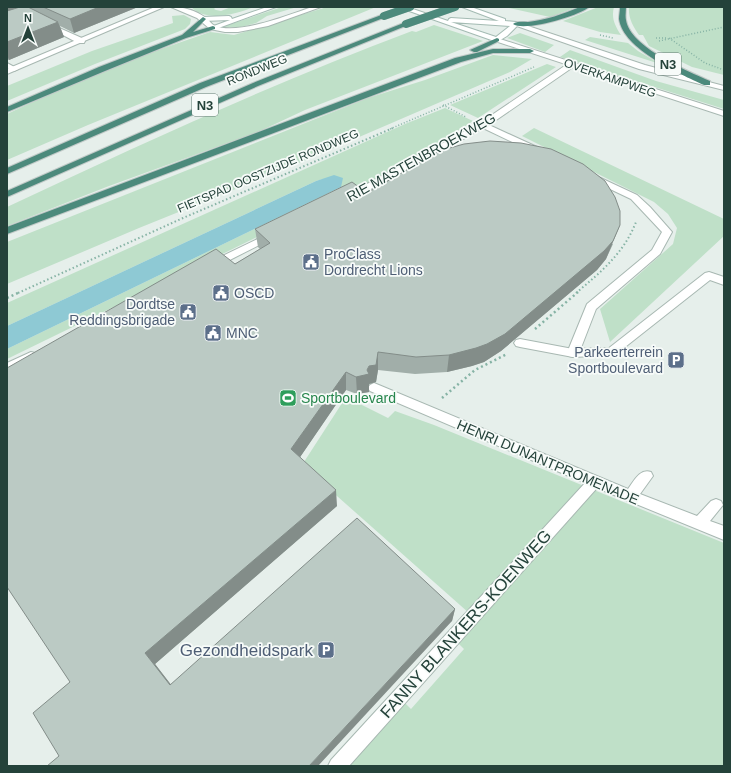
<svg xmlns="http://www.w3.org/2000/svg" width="731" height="773" font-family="Arial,sans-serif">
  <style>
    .green { fill: #bfe0c8 }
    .water { fill: #8ec9d4 }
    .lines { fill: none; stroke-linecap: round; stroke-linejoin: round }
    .service-casing { stroke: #a8b8b2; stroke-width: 2 }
    .pedestrian-casing { stroke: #a8b8b2; stroke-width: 2 }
    .minor-casing { stroke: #a8b8b2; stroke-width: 2 }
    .tertiary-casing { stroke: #a8b8b2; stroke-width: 2 }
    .secondary-casing { stroke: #a4bbb3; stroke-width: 2 }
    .trunk-casing { stroke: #c2cac8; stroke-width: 2 }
    .path-far2 { stroke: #86b3a5; stroke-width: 1.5; stroke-dasharray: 1 2; stroke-linecap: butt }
    .path-far1 { stroke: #86b3a5; stroke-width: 2; stroke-dasharray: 1.5 2.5; stroke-linecap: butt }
    .path { stroke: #86b3a5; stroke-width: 2.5; stroke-dasharray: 2 3; stroke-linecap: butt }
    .service { fill: #fff; fill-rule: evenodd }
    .pedestrian { fill: #fff; fill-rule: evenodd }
    .minor { fill: #fff; fill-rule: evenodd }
    .tertiary { fill: #fff; fill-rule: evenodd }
    .secondary { fill: #fff; fill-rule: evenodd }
    .trunk { fill: #4c8a7c; fill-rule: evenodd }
    .trunk-bridge-casing { stroke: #c2cac8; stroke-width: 8; stroke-linecap: butt }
    .trunk-bridge { stroke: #4c8a7c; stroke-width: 8 }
    .wall { fill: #a1aea9 }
    .shaded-wall { fill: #838d89 }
    .building { fill: #bbcac4; stroke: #838d89 }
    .labels { text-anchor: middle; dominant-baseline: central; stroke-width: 3.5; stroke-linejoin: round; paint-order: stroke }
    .far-street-label { font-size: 12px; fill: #24423a; stroke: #f7fbf9 }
    .shield { fill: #f7fbf9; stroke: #637a73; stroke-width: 1 }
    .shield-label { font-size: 13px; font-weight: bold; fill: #24423a }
    .street-label { font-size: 14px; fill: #24423a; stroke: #f7fbf9 }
    .service-label { font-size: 14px; fill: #4e5e75; stroke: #f7fbf9; text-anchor: start }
    .leisure-label { font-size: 14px; fill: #27864d; stroke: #f7fbf9; text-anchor: start }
    .near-street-label { font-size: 17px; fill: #24423a; stroke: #f7fbf9 }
    .near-service-label { font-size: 17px; fill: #4e5e75; stroke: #f7fbf9; text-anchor: end }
  </style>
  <rect width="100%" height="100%" fill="#e6efeb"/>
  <path class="green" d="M 191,7 L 216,7 L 214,9 L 216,10 L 221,11 L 231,7 L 254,7 C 235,14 208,23 191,7 Z
    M 282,7 L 297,7 L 267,16 L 256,23 L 241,27 L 222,27 Z
    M 327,7 L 376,7 L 88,125 L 7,160 L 7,114 L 76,82 L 141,56 L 210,32 L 234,35 Z
    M 504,7 L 577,7 L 550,17 Z
    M 598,7 L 614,7 C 611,18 615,26 621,35 L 600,32 L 563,21 Z
    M 629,7 L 724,7 L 724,75 L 692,67 L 649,46 L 643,35 L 639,35 C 633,26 628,18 629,7 Z
    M 184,15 L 191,19 L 190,24 L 185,29 L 95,64 L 7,101 L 7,86 L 92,51 L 173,23 L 172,16 Z
    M 434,25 L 483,41 L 305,110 L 258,132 L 109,186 L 7,226 L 7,207 C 141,144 274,83 412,31 L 416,32 Z
    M 520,33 L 554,45 L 545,52 L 507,38 Z
    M 590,37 L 628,43 L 638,51 L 660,64 L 585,40 Z
    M 570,50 L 656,81 L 724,100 L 724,109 L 560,57 Z
    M 493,55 L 532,59 L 510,72 L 278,172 L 139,228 L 7,284 L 7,242 L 368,98 L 425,80 Z
    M 547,64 L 556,67 L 478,118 L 450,105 Z
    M 445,108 L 473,121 L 407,164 L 7,359 L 7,349 L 341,187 L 323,179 L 316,181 L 7,326 L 7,303 L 405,124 Z
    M 534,128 L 724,219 L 724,236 L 610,342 L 600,309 L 673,244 L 677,228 L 668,214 L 654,202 L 522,136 Z
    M 346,397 L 388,418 L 395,411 L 434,425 L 724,543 L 724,766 L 346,766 L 404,702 L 411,709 L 464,649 L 458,643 L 478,621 L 302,465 Z"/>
  <path class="water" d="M 334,175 L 343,178 L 341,187 L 7,349 L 7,326 L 316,181 Z"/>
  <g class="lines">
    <defs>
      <path id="service" d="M 48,23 L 84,39 L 85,41 L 84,43 L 78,43 L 46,26 L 45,25 Z
        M 7,63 L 18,69 L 14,71 L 7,68 Z
        M 569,63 L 575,63 L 576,65 L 489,125 L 537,147 L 538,149 L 537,151 L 531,151 L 483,128 L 410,169 L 351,199 L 348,200 L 343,197 L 480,123 Z
        M 592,174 L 637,195 L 650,207 L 672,232 L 660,254 L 596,309 L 579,353 L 577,356 L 573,357 L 569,356 L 567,353 L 587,304 L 652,250 L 662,232 L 631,199 L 589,179 L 587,177 Z
        M 272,232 L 277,235 L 275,237 L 216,267 L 212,268 L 207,265 L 208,263 Z
        M 31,352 L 35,353 L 37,356 L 35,359 L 7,373 L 7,363 Z"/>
      <path id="pedestrian" d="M 709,272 L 724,277 L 724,285 L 710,280 L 615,355 L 573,357 L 520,347 L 516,346 L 514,343 L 516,340 L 520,339 L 573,349 L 609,348 L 705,273 Z
        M 374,383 L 628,489 C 634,481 640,468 651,472 L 653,476 L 640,494 L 697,516 L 711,501 L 716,499 L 721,501 L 723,505 L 710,521 L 724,526 L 724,540 L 597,488 L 349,766 L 328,766 L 331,760 L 585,483 L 370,391 L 368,388 L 370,385 Z"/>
      <path id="minor" d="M 155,7 L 164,7 L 7,74 L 7,69 Z
        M 171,7 C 182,7 196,10 206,18 C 209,20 211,24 215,26 C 239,35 288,15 312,7 L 321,7 L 268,26 L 238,32 L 225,32 L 210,29 L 197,18 Z"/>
      <path id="tertiary" d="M 516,22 L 645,65 L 724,86 L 724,90 L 639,69 L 514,25 L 514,23 Z
        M 497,38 L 724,111 L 724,116 L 495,41 L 495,39 Z"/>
      <path id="secondary" d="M 267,7 L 276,7 L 213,30 L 211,29 L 211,27 L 230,20 L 203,21 L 200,19 L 203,17 L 229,16 L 231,17 L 232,19 Z
        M 398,7 L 407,7 L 448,21 L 449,19 L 451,18 L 499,21 L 462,7 L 471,7 L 505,19 L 505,21 L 516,22 L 519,24 L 507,36 L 497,42 ZM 451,22 L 510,26 L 496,37 Z"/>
      <path id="trunk" d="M 580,7 L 589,7 C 579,16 524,32 513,24 C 517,21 522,22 528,22 C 546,20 563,14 580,7 Z
        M 620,7 L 626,7 C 626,11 625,16 626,20 C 630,47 687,71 710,81 L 710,85 L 704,85 C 680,74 623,49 619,19 C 619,15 620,11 620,7 Z
        M 384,14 L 387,16 L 386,17 L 206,87 L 7,174 L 7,168 L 200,83 Z
        M 203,17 L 206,19 L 193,32 L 213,26 L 215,27 L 215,29 L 186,38 L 105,71 L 7,112 L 7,107 L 99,67 L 182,35 Z
        M 406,22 L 408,23 L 408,25 L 258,86 L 7,197 L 7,191 L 253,83 Z
        M 497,38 L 499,39 L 499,41 L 477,52 L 474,52 L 470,50 Z
        M 493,49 L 530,49 L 534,51 L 530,53 L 493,53 L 461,62 L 7,234 L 7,227 L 455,58 Z"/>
    </defs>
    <use href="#service" class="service-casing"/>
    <use href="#pedestrian" class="pedestrian-casing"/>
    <use href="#minor" class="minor-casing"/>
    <use href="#tertiary" class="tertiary-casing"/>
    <use href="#secondary" class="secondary-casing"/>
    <use href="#trunk" class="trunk-casing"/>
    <path class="path-far2" d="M 600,35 L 613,38
      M 656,38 L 667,38
      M 669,38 L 705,63 L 724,70
      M 659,41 L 724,27
      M 443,105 L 466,117
      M 390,129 L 534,67"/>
    <path class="path-far1" d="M 18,293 L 183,218 L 393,128
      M 576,293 C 601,272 624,253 636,222"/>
    <path class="path" d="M 7,298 L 20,292
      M 535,329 L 578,292
      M 442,398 L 475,370 L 507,354"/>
    <use href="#service" class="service"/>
    <use href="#pedestrian" class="pedestrian"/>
    <use href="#minor" class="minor"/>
    <use href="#tertiary" class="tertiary"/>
    <use href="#secondary" class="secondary"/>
    <use href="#trunk" class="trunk"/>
    <defs>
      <path id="trunk-bridge" d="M 384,16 L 410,7
        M 406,24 L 455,7"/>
    </defs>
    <use href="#trunk-bridge" class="trunk-bridge-casing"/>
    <use href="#trunk-bridge" class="trunk-bridge"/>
  </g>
  <path class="wall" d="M 7,7 L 138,7 L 74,33 L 60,26 L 64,37 L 9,60 L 7,59 Z
    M 367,193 L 613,244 L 606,259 L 597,270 L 501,351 L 484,362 L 472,366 L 447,372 L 415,374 L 378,370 L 376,382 L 369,384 L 369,392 L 357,394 L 346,390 L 300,457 L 337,506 L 155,664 L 171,685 L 455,609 L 452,621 L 59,756 L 70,682 L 235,264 L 260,249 L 258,247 L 255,229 Z"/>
  <path class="shaded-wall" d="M 7,7 L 26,7 L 7,22 Z
    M 99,7 L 138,7 L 74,33 L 70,19 Z
    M 58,22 L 64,37 L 9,60 L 7,55 L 7,42 Z
    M 620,225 L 606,259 L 597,270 L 501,351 L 484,362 L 472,366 L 447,372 L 449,355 Z
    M 378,352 L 378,370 L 376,382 L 369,384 L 369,392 L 357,394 L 356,377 L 367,370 Z
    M 346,372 L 346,390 L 294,466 L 291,449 Z
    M 336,490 L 337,506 L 155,664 L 179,695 L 170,685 L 145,653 Z
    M 455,609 L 452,621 L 318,766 L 309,766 Z"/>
  <path class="building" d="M 20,7 L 28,7 L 58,22 L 7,42 L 7,11 Z
    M 43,7 L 99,7 L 70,19 Z
    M 490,141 L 521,143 L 551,149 L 583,164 L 605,181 L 615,197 L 620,211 L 620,225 L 613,241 L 604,251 L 505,334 L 487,344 L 476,348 L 449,355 L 416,357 L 378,352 L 376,365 L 369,366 L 367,370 L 369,374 L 356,377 L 346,372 L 291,449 L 336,490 L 145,653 L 170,685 L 357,518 L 455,609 L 309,766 L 47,766 L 59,756 L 33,713 L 70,682 L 7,587 L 7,368 L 216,249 L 235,264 L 270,243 L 255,229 L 352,182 L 367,193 L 439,151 L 464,144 Z"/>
  <defs>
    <symbol id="civic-square" viewBox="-11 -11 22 22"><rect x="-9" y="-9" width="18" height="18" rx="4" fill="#5c6f8a" stroke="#f7fbf9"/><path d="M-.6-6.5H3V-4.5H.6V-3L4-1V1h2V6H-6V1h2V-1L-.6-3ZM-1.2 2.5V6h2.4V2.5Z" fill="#fff"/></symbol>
    <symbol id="parking-square" viewBox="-11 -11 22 22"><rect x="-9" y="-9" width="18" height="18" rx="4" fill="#5c6f8a" stroke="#f7fbf9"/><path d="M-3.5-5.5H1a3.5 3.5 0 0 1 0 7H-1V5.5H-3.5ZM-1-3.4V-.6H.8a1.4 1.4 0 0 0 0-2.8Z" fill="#fff"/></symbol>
    <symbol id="stadium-square" viewBox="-11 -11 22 22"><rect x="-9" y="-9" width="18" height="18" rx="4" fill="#2e9e5b" stroke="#f7fbf9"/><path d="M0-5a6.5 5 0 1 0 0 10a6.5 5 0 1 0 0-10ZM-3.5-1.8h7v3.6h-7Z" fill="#fff"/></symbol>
  </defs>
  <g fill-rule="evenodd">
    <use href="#civic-square" x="301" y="252" width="20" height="20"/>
    <use href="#civic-square" x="211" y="283" width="20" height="20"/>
    <use href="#civic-square" x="178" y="302" width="20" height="20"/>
    <use href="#civic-square" x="203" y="323" width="20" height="20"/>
    <use href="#parking-square" x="666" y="350" width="20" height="20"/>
    <use href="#stadium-square" x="278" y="388" width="20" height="20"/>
    <use href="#parking-square" x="316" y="640" width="20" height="20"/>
  </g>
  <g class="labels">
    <g class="far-street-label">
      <text transform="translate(257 70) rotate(-22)">RONDWEG</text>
      <text transform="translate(610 78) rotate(19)">OVERKAMPWEG</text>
      <text transform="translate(268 171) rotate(-23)">FIETSPAD OOSTZIJDE RONDWEG</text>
    </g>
    <g class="shield">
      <rect x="655" y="53" width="26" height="22" rx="3"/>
      <rect x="192" y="94" width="26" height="22" rx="3"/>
    </g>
    <g class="shield-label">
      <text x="668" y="64">N3</text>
      <text x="205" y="105">N3</text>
    </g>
    <g class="street-label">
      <text transform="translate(421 157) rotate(-29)">RIE MASTENBROEKWEG</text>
      <text transform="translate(548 462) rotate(23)">HENRI DUNANTPROMENADE</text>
    </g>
    <g class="service-label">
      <text x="324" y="254">ProClass<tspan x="324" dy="16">Dordrecht Lions</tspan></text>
      <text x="234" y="293">OSCD</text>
      <text x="175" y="304" text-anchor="end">Dordtse<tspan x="175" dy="16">Reddingsbrigade</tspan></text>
      <text x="226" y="333">MNC</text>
      <text x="663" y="352" text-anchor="end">Parkeerterrein<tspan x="663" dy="16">Sportboulevard</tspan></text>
    </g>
    <g class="leisure-label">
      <text x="301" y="398">Sportboulevard</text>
    </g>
    <g class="near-street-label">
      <text transform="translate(466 624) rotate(-48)">FANNY BLANKERS-KOENWEG</text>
    </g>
    <g class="near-service-label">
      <text x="313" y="650">Gezondheidspark</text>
    </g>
  </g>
  <rect width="731" height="773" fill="none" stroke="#24423a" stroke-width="16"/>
  <g transform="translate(28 28)" stroke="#f7fbf9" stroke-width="3" paint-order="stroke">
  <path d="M0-3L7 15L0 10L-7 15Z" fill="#24423a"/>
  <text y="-6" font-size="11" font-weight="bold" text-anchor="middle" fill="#24423a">N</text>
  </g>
</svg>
